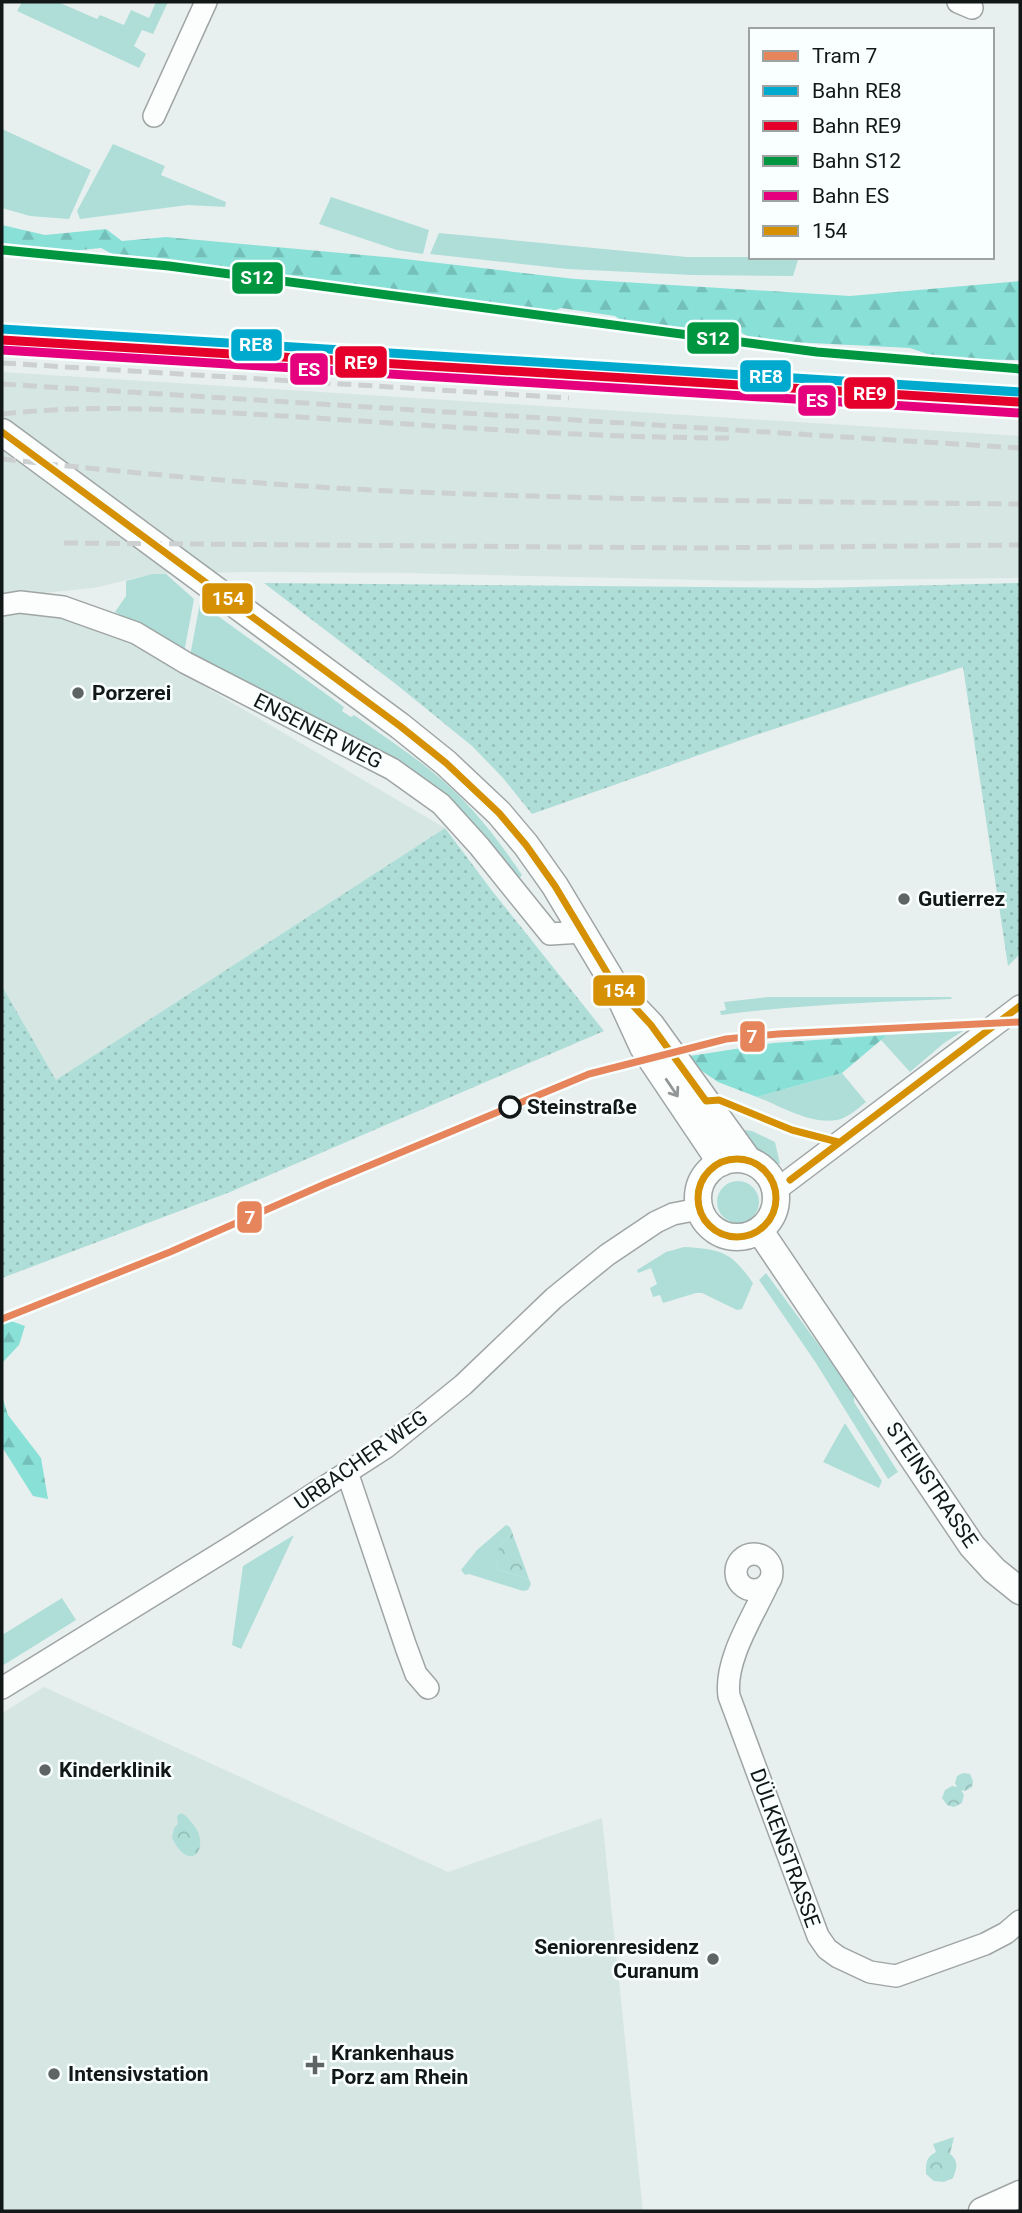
<svg xmlns="http://www.w3.org/2000/svg" width="1022" height="2213" font-family="Roboto,sans-serif">
  <style>
    .built { fill: #d6e6e3 }
    .grass { fill: #afded8 }
    .forest { fill: url(#forest-firs) }
    .park { fill: url(#park-crowns) }
    .garden { fill: url(#garden-dots) }
    .lines { fill: none; stroke-linecap: round; stroke-linejoin: round }
    .minor-casing { stroke: #9fa5a4; stroke-width: 24 }
    .major-casing { stroke: #9fa5a4; stroke-width: 29 }
    .minor { stroke: #fcfdfd; stroke-width: 21 }
    .major { stroke: #fcfdfd; stroke-width: 26 }
    .rail { stroke: #cdd0d0; stroke-width: 5; stroke-dasharray: 14 7; stroke-linecap: butt }
    .bus-1-casing { stroke: #f8fffe; stroke-width: 12 }
    .bus-1 { stroke: #d59103; stroke-width: 7 }
    .rail-1-casing { stroke: #f8fffe; stroke-width: 14 }
    .rail-2-casing { stroke: #f8fffe; stroke-width: 14 }
    .rail-3-casing { stroke: #f8fffe; stroke-width: 14 }
    .rail-4-casing { stroke: #f8fffe; stroke-width: 14 }
    .rail-1 { stroke: #00a9ce; stroke-width: 9 }
    .rail-2 { stroke: #e4002b; stroke-width: 9 }
    .rail-3 { stroke: #009640; stroke-width: 9 }
    .rail-4 { stroke: #e5007d; stroke-width: 9 }
    .tram-1-casing { stroke: #f8fffe; stroke-width: 12 }
    .tram-1 { stroke: #e6855c; stroke-width: 7 }
    .oneway { stroke: #939696 }
    .poi-dot { fill: #5d6463; stroke: #f8fffe; stroke-width: 2.5 }
    .stop-dot { fill: #f8fffe; stroke: #121817; stroke-width: 3.5 }
    .labels { text-anchor: middle; dominant-baseline: central; stroke-width: 5; stroke-linejoin: round; paint-order: stroke }
    .poi-label { font-size: 21px; font-weight: bold; fill: #121817; stroke: #f8fffe; text-anchor: start }
    .street-label { font-size: 21px; fill: #121817; stroke: #f8fffe }
    .stop-label { font-size: 21px; font-weight: bold; fill: #121817; stroke: #f8fffe; text-anchor: start }
    .line-badge { stroke: #f8fffe; stroke-width: 2.5 }
    .badge-label { font-size: 19px; text-anchor: middle; font-weight: bold; fill: #fff }
  </style>
  <defs>
    <pattern id="forest-firs" width="22" height="20" patternUnits="userSpaceOnUse" patternTransform="scale(1.75)"><rect width="22" height="20" fill="#88e0d7"/><path d="M5 1l3.5 6h-7zM16 11l3.5 6h-7z" fill="#74bfb8"/></pattern>
    <pattern id="park-crowns" width="20" height="18" patternUnits="userSpaceOnUse" patternTransform="scale(1.75)"><rect width="20" height="18" fill="#afded8"/><path d="M2 6a3 3 0 1 1 6 0M12 15a3 3 0 1 1 6 0" fill="none" stroke="#96beb9"/></pattern>
    <pattern id="garden-dots" width="8" height="8" patternUnits="userSpaceOnUse" patternTransform="scale(1.75)"><rect width="8" height="8" fill="#afded8"/><path d="M2 2h.1M6 6h.1" fill="none" stroke="#96beb9" stroke-width="1.8" stroke-linecap="round"/></pattern>
  </defs>
  <rect width="100%" height="100%" fill="#e8f0ef"/>
  <path class="built" d="M 2,372 L 1020,436 L 1020,578 L 745,581 L 405,573 L 246,572 L 152,574 L 94,588 L 2,597 Z
    M 2,613 L 54,614 L 117,635 L 445,828 L 56,1080 L 2,986 Z
    M 44,1687 L 448,1872 L 602,1818 L 643,2211 L 2,2211 L 2,1713 Z"/>
  <path class="grass" d="M 22,2 L 58,2 L 97,19 L 100,15 L 124,25 L 131,10 L 149,18 L 156,2 L 168,2 L 153,34 L 142,30 L 134,46 L 146,54 L 139,68 L 17,11 Z
    M 2,129 L 91,170 L 69,219 L 30,216 L 2,208 Z
    M 113,144 L 165,166 L 161,175 L 226,202 L 225,207 L 188,205 L 80,219 L 77,211 Z
    M 331,197 L 429,230 L 423,254 L 397,250 L 319,224 Z
    M 439,233 L 687,257 L 799,257 L 793,276 L 692,275 L 567,269 L 430,254 Z
    M 152,574 L 166,574 L 194,599 L 184,653 L 115,612 L 126,596 L 126,581 Z
    M 200,603 L 344,707 L 342,711 L 351,717 L 354,715 C 379,733 405,750 429,769 C 467,799 496,836 522,875 L 517,882 L 482,838 L 190,656 Z
    M 768,997 L 951,997 L 952,999 C 874,1002 798,1005 721,1015 L 720,1011 L 726,1010 L 724,1002 Z
    M 963,1031 L 944,1043 L 910,1072 L 881,1040 L 887,1035 Z
    M 842,1073 L 866,1102 C 857,1109 848,1118 837,1120 C 811,1125 780,1106 757,1097 Z
    M 744,1130 L 752,1131 L 775,1142 L 780,1164 L 759,1158 L 737,1133 Z
    M717 1202a21 21 0 1 1 42 0a21 21 0 1 1-42 0Z
    M 684,1247 C 722,1249 731,1252 753,1283 L 742,1309 L 737,1310 L 702,1293 L 696,1293 L 663,1303 L 660,1295 L 653,1297 L 650,1288 L 657,1284 L 651,1268 L 638,1273 L 637,1270 L 666,1252 Z
    M 766,1273 L 854,1393 L 854,1402 L 898,1472 L 888,1479 L 816,1363 L 759,1280 Z
    M 845,1423 L 882,1481 L 879,1488 L 823,1462 Z
    M 506,1525 L 510,1527 L 512,1532 C 501,1545 492,1553 499,1570 L 529,1579 L 531,1584 L 528,1590 L 523,1591 L 469,1574 L 465,1575 L 461,1570 L 477,1550 Z
    M 294,1535 L 241,1649 L 232,1645 L 243,1566 Z
    M 62,1598 L 76,1620 L 2,1666 L 2,1635 Z"/>
  <path class="forest" d="M 2,225 L 45,235 L 106,229 L 122,241 L 166,237 L 396,258 L 575,279 L 850,296 L 1020,281 L 1020,360 L 942,359 L 910,348 L 754,340 L 733,328 L 692,326 L 678,329 L 627,325 L 615,316 L 561,308 L 547,314 L 501,305 L 118,257 L 101,248 L 71,251 L 2,243 Z
    M 887,1035 L 842,1073 L 757,1097 L 718,1082 L 702,1071 L 690,1056 L 773,1043 Z
    M 11,1321 L 25,1326 L 19,1345 L 2,1363 L 2,1325 Z
    M 2,1396 L 8,1415 L 41,1458 L 48,1499 L 33,1496 L 2,1447 Z"/>
  <path class="park" d="M 512,1532 L 529,1579 L 499,1570 C 491,1551 500,1547 512,1532 Z
    M 963,1773 L 970,1774 L 973,1781 L 972,1787 L 965,1791 L 961,1790 L 964,1795 L 962,1803 L 954,1807 L 947,1805 L 942,1798 L 945,1790 L 952,1786 L 957,1787 L 955,1783 L 957,1776 Z
    M 181,1813 C 188,1816 188,1819 193,1824 C 212,1848 190,1875 172,1838 L 174,1828 L 178,1824 L 177,1816 Z
    M 954,2137 L 950,2154 C 959,2161 957,2168 953,2178 L 944,2182 L 934,2181 L 926,2174 C 926,2163 926,2157 936,2152 L 933,2144 Z"/>
  <path class="garden" d="M 264,583 L 816,588 L 1020,583 L 1020,954 L 1008,966 L 963,667 L 750,737 L 532,814 L 503,778 L 472,746 L 397,685 Z
    M 445,828 L 493,892 L 604,1031 L 230,1192 L 2,1278 L 2,986 L 56,1080 Z"/>
  <g class="lines">
    <defs>
      <path id="minor" d="M 958,2 L 972,8
        M 154,116 L 206,2
        M 2,605 L 20,602 L 63,607 L 136,633 L 186,663 L 392,769 L 441,804 L 479,846 L 550,934 L 582,932
        M 776,1190 L 1020,1006
        M 347,1472 L 406,1647 L 416,1674 L 428,1688
        M736 1572a18 18 0 1 1 36 0a18 18 0 1 1-36 0Z
        M 767,1586 C 752,1618 724,1661 729,1696 L 818,1936 L 827,1949 L 838,1957 L 870,1972 L 896,1976 L 985,1944 L 1006,1933 L 1020,1921
        M 2,1688 L 234,1545 L 385,1448 L 463,1385 L 554,1298 L 607,1255 L 656,1222 L 673,1214 L 699,1209"/>
      <path id="major" d="M 2,432 L 400,726 L 446,763 L 499,813 L 526,845 L 555,886 L 615,986 L 643,1047 L 721,1163
        M 630,1003 L 651,1025 L 749,1161
        M698 1198a39 39 0 1 1 78 0a39 39 0 1 1-78 0Z
        M 760,1231 L 972,1546 L 994,1570 L 1020,1591
        M 982,2211 L 1020,2194"/>
    </defs>
    <use href="#minor" class="minor-casing"/>
    <use href="#major" class="major-casing"/>
    <use href="#minor" class="minor"/>
    <use href="#major" class="major"/>
    <path class="rail" d="M 2,350 L 761,397
      M 2,363 L 569,398
      M 2,384 L 1020,448
      M 2,414 C 101,403 199,411 299,417 C 443,426 588,438 733,438
      M 2,459 C 138,474 275,486 413,492 C 615,500 818,502 1020,504
      M 64,543 L 695,548 L 1020,545"/>
    <defs>
      <path id="bus-1" d="M 2,432 L 400,726 L 446,763 L 499,813 L 526,845 L 555,886 L 615,986 L 651,1025 L 706,1101 L 719,1100 L 792,1130 L 838,1142
        M698 1198a39 39 0 1 1 78 0a39 39 0 1 1-78 0Z
        M 790,1180 L 1020,1006"/>
    </defs>
    <use href="#bus-1" class="bus-1-casing"/>
    <use href="#bus-1" class="bus-1"/>
    <defs>
      <path id="rail-1" d="M 2,329 L 1020,392"/>
      <path id="rail-2" d="M 2,340 L 1019,402"/>
      <path id="rail-3" d="M 3,250 L 169,266 L 817,352 L 1020,369"/>
      <path id="rail-4" d="M 2,350 L 1019,413"/>
    </defs>
    <use href="#rail-1" class="rail-1-casing"/>
    <use href="#rail-2" class="rail-2-casing"/>
    <use href="#rail-3" class="rail-3-casing"/>
    <use href="#rail-4" class="rail-4-casing"/>
    <use href="#rail-1" class="rail-1"/>
    <use href="#rail-2" class="rail-2"/>
    <use href="#rail-3" class="rail-3"/>
    <use href="#rail-4" class="rail-4"/>
    <defs>
      <path id="tram-1" d="M 2,1319 L 170,1252 L 325,1184 L 589,1074 L 726,1039 L 778,1034 L 1020,1022"/>
    </defs>
    <use href="#tram-1" class="tram-1-casing"/>
    <use href="#tram-1" class="tram-1"/>
  </g>
  <defs><path id="oneway-shaft" d="M-6 0H5M1.5-3L5.5 0L1.5 3" fill="none" stroke-width="1.6" stroke-linecap="round" stroke-linejoin="round" transform="scale(1.75)"/></defs>
  <use class="oneway" href="#oneway-shaft" transform="translate(672 1088) rotate(56)"/>
  <g class="poi-dot">
    <circle cx="78" cy="693" r="7"/>
    <circle cx="904" cy="899" r="7"/>
    <circle cx="45" cy="1770" r="7"/>
    <circle cx="713" cy="1959" r="7"/>
    <path d="M311.5 2054.5h7v7h7v7h-7v7h-7v-7h-7v-7h7z"/>
    <circle cx="54" cy="2074" r="7"/>
  </g>
  <circle class="stop-dot" cx="510" cy="1107" r="10"/>
  <g class="labels">
    <g class="poi-label">
      <text x="92" y="693">Porzerei</text>
      <text x="918" y="899">Gutierrez</text>
      <text x="59" y="1770">Kinderklinik</text>
      <text x="699" y="1947" text-anchor="end">Seniorenresidenz<tspan x="699" dy="24">Curanum</tspan></text>
      <text x="331" y="2053">Krankenhaus<tspan x="331" dy="24">Porz am Rhein</tspan></text>
      <text x="68" y="2074">Intensivstation</text>
    </g>
    <g class="street-label">
      <text transform="translate(318 731) rotate(27)">ENSENER WEG</text>
      <text transform="translate(361 1460) rotate(-35)">URBACHER WEG</text>
      <text transform="translate(932 1485) rotate(56)">STEINSTRASSE</text>
      <text transform="translate(785 1848) rotate(70)">DÜLKENSTRASSE</text>
    </g>
    <g class="stop-label">
      <text x="527" y="1107">Steinstraße</text>
    </g>
  </g>
  <g class="line-badge">
    <rect x="231" y="261" width="53" height="34" rx="7" fill="#009640"/>
    <rect x="686" y="321" width="54" height="34" rx="7" fill="#009640"/>
    <rect x="230" y="328" width="53" height="34" rx="7" fill="#00a9ce"/>
    <rect x="334" y="345" width="54" height="34" rx="7" fill="#e4002b"/>
    <rect x="289" y="352" width="40" height="34" rx="7" fill="#e5007d"/>
    <rect x="739" y="359" width="53" height="34" rx="7" fill="#00a9ce"/>
    <rect x="843" y="376" width="53" height="34" rx="7" fill="#e4002b"/>
    <rect x="797" y="384" width="40" height="33" rx="7" fill="#e5007d"/>
    <rect x="201" y="582" width="53" height="33" rx="7" fill="#d59103"/>
    <rect x="592" y="974" width="54" height="33" rx="7" fill="#d59103"/>
    <rect x="739" y="1020" width="27" height="33" rx="7" fill="#e6855c"/>
    <rect x="236" y="1200" width="27" height="34" rx="7" fill="#e6855c"/>
  </g>
  <g class="badge-label">
    <text x="257" y="284">S12</text>
    <text x="713" y="345">S12</text>
    <text x="256" y="351">RE8</text>
    <text x="361" y="369">RE9</text>
    <text x="309" y="376">ES</text>
    <text x="766" y="383">RE8</text>
    <text x="870" y="400">RE9</text>
    <text x="817" y="407">ES</text>
    <text x="228" y="605">154</text>
    <text x="619" y="997">154</text>
    <text x="752" y="1043">7</text>
    <text x="250" y="1224">7</text>
  </g>
  <rect width="1022" height="2213" fill="none" stroke="#121817" stroke-width="7"/>
  <rect x="749" y="28" width="245" height="231" fill="#f8fffe" stroke="#9ca3a2" stroke-width="2"/>
  <rect x="763" y="51" width="35" height="10" fill="#e6855c" stroke="#9ca3a2" stroke-width="2"/>
  <text x="812" y="63" font-size="21" fill="#121817">Tram 7</text>
  <rect x="763" y="86" width="35" height="10" fill="#00a9ce" stroke="#9ca3a2" stroke-width="2"/>
  <text x="812" y="98" font-size="21" fill="#121817">Bahn RE8</text>
  <rect x="763" y="121" width="35" height="10" fill="#e4002b" stroke="#9ca3a2" stroke-width="2"/>
  <text x="812" y="133" font-size="21" fill="#121817">Bahn RE9</text>
  <rect x="763" y="156" width="35" height="10" fill="#009640" stroke="#9ca3a2" stroke-width="2"/>
  <text x="812" y="168" font-size="21" fill="#121817">Bahn S12</text>
  <rect x="763" y="191" width="35" height="10" fill="#e5007d" stroke="#9ca3a2" stroke-width="2"/>
  <text x="812" y="203" font-size="21" fill="#121817">Bahn ES</text>
  <rect x="763" y="226" width="35" height="10" fill="#d59103" stroke="#9ca3a2" stroke-width="2"/>
  <text x="812" y="238" font-size="21" fill="#121817">154</text>
</svg>
